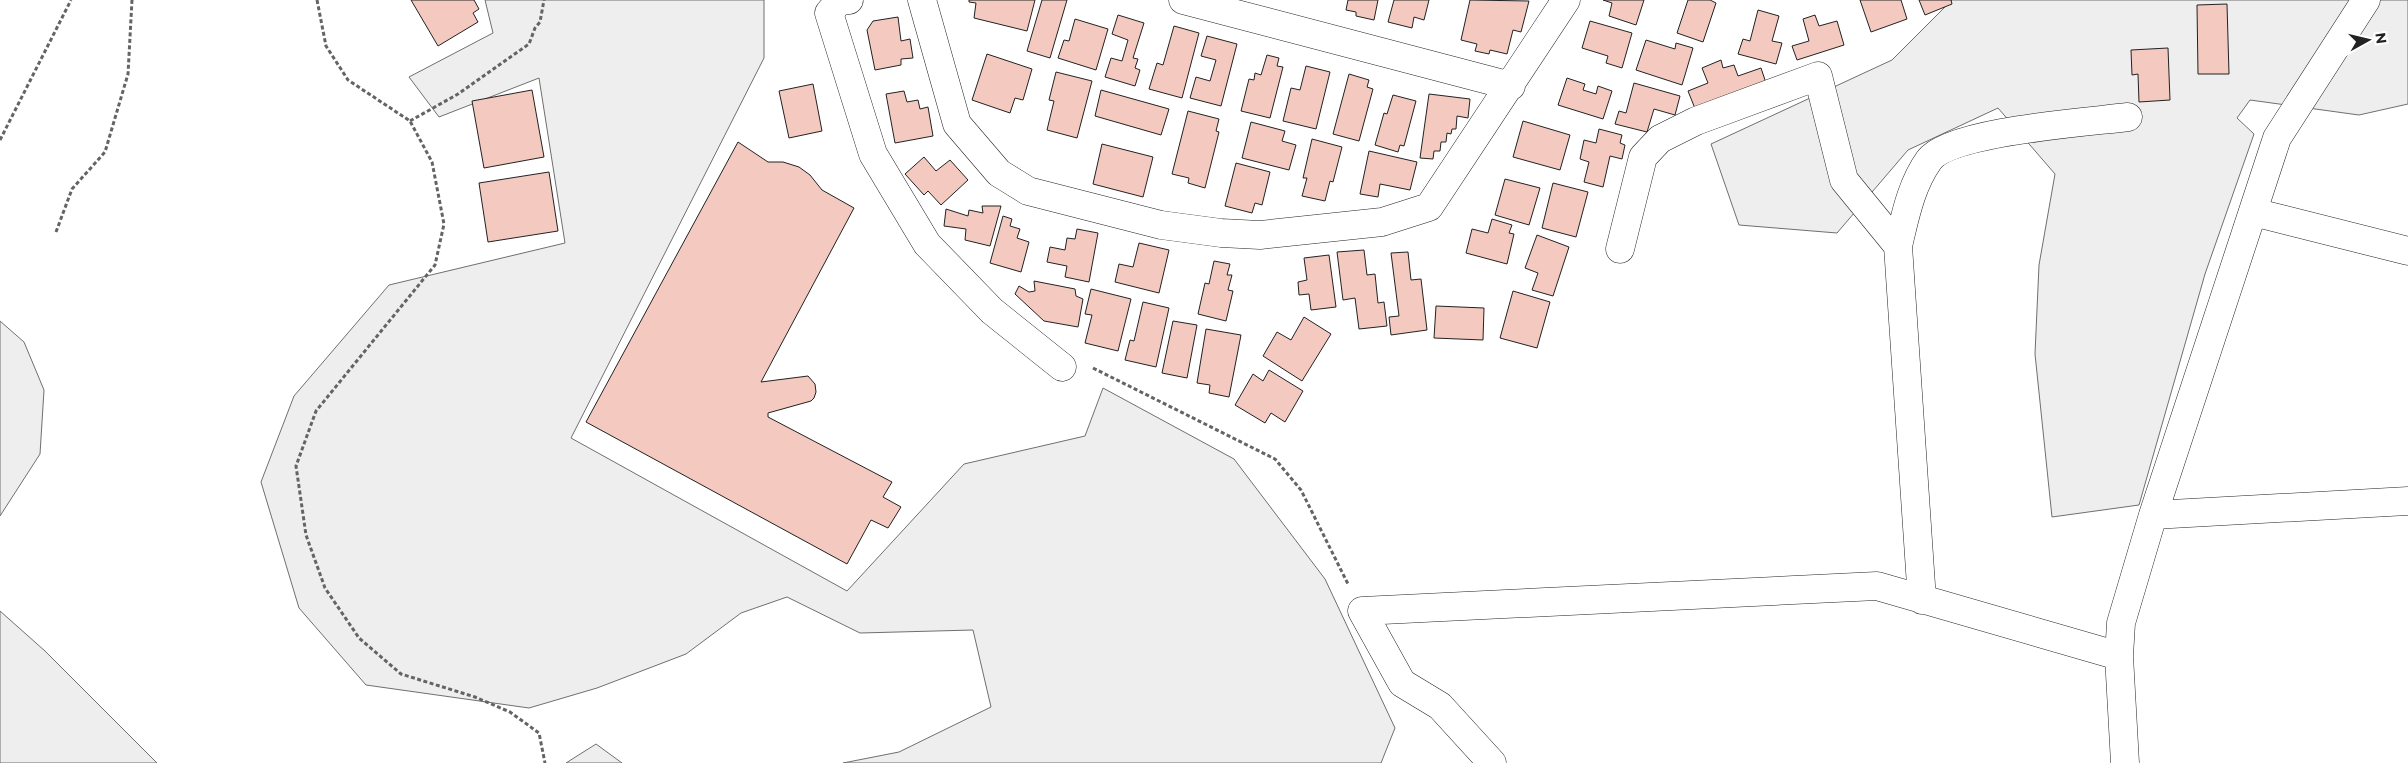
<svg xmlns="http://www.w3.org/2000/svg" width="2408" height="763" font-family="Montserrat,sans-serif">
  <style>
    .green { fill: #eee; stroke: #6f6f6f }
    .building { fill: #f3c9c0; stroke: #222 }
    .lines { fill: none; stroke-linecap: round; stroke-linejoin: round }
    .minor-casing { stroke: #222; stroke-width: 29 }
    .path { stroke: #646464; stroke-width: 3; stroke-dasharray: 4 2.5; stroke-linecap: butt }
    .minor { stroke: #fff; stroke-width: 28 }
  </style>
  <rect width="100%" height="100%" fill="#fff"/>
  <path class="green" d="M 485,0 L 764,0 L 764,58 L 571,438 L 847,591 L 964,464 L 1085,436 L 1103,388 L 1234,459 L 1325,579 L 1395,728 L 1381,763 L 843,763 L 899,752 L 991,707 L 973,630 L 860,633 L 787,597 L 741,613 L 686,654 L 597,688 L 529,708 L 366,685 L 299,608 L 261,482 L 294,396 L 389,285 L 565,243 L 539,78 L 439,117 L 409,77 L 493,33 Z
    M 1952,0 L 2408,0 L 2408,104 L 2359,115 L 2250,100 L 2237,118 L 2254,134 L 2205,274 L 2139,505 L 2052,517 L 2035,354 L 2039,265 L 2055,174 L 1998,108 L 1908,150 L 1837,233 L 1739,225 L 1711,144 L 1892,60 Z
    M 0,321 L 24,342 L 44,390 L 40,454 L 0,516 Z
    M 0,611 L 45,651 L 157,763 L 0,763 Z
    M 596,744 L 622,763 L 566,763 Z"/>
  <path class="building" d="M 411,0 L 474,0 L 479,9 L 473,13 L 478,22 L 438,46 Z
    M 969,0 L 1035,0 L 1027,31 L 974,18 L 976,3 L 969,2 Z
    M 1042,0 L 1067,0 L 1050,58 L 1027,51 Z
    M 1348,0 L 1378,0 L 1374,20 L 1356,16 L 1356,12 L 1346,10 Z
    M 1394,0 L 1429,0 L 1424,20 L 1414,17 L 1412,28 L 1388,22 Z
    M 1470,0 L 1529,1 L 1521,32 L 1513,30 L 1507,54 L 1490,50 L 1489,54 L 1475,51 L 1477,44 L 1461,40 Z
    M 1603,0 L 1644,0 L 1636,25 L 1609,16 L 1612,3 Z
    M 1688,0 L 1710,0 L 1716,3 L 1703,42 L 1677,33 Z
    M 1860,0 L 1901,0 L 1907,19 L 1871,32 Z
    M 1919,0 L 1951,0 L 1952,4 L 1925,15 Z
    M 2227,4 L 2229,74 L 2198,74 L 2197,5 Z
    M 1758,10 L 1779,16 L 1772,41 L 1782,43 L 1776,64 L 1738,54 L 1743,39 L 1750,41 Z
    M 1118,15 L 1144,23 L 1133,58 L 1138,59 L 1135,68 L 1140,70 L 1135,86 L 1105,77 L 1111,58 L 1122,61 L 1128,40 L 1112,34 Z
    M 1815,15 L 1819,26 L 1837,21 L 1844,45 L 1797,60 L 1792,46 L 1809,41 L 1803,19 Z
    M 898,17 L 901,41 L 910,39 L 913,58 L 901,59 L 901,65 L 875,70 L 867,30 L 873,21 Z
    M 1075,19 L 1108,29 L 1096,70 L 1058,58 L 1064,40 L 1069,41 Z
    M 1590,21 L 1632,33 L 1622,68 L 1606,63 L 1608,56 L 1582,48 Z
    M 1174,26 L 1199,33 L 1182,98 L 1149,89 L 1157,63 L 1163,65 Z
    M 1207,36 L 1237,44 L 1221,106 L 1190,98 L 1196,77 L 1210,81 L 1216,60 L 1201,56 Z
    M 1646,40 L 1675,49 L 1676,43 L 1693,48 L 1682,85 L 1636,70 Z
    M 2168,48 L 2170,100 L 2139,102 L 2138,74 L 2132,75 L 2131,50 Z
    M 987,54 L 1032,69 L 1023,100 L 1015,98 L 1010,113 L 972,100 Z
    M 1267,55 L 1279,58 L 1277,66 L 1283,67 L 1270,118 L 1241,111 L 1249,79 L 1254,80 L 1255,73 L 1261,75 Z
    M 1721,60 L 1723,68 L 1734,65 L 1738,76 L 1761,68 L 1766,83 L 1696,111 L 1688,91 L 1708,83 L 1702,68 Z
    M 1306,66 L 1330,72 L 1316,129 L 1283,121 L 1291,88 L 1300,90 Z
    M 1056,72 L 1092,81 L 1077,138 L 1047,130 L 1054,101 L 1049,100 Z
    M 1349,74 L 1369,80 L 1367,87 L 1373,89 L 1359,141 L 1333,134 Z
    M 1567,78 L 1585,84 L 1583,90 L 1596,94 L 1598,86 L 1612,91 L 1603,119 L 1558,105 Z
    M 1634,83 L 1680,96 L 1675,115 L 1654,109 L 1647,132 L 1615,124 L 1619,111 L 1626,113 Z
    M 813,84 L 822,131 L 789,138 L 779,91 Z
    M 532,90 L 544,157 L 484,168 L 472,101 Z
    M 1101,90 L 1169,109 L 1161,135 L 1095,116 Z
    M 904,91 L 907,102 L 918,100 L 920,109 L 928,107 L 933,136 L 895,143 L 886,94 Z
    M 1429,94 L 1470,99 L 1468,118 L 1457,116 L 1456,129 L 1452,129 L 1451,134 L 1447,133 L 1446,142 L 1441,142 L 1440,151 L 1434,151 L 1433,159 L 1420,158 Z
    M 1393,95 L 1416,101 L 1404,146 L 1400,145 L 1398,152 L 1375,145 L 1384,113 L 1387,114 Z
    M 1188,111 L 1219,119 L 1216,131 L 1219,132 L 1205,188 L 1188,183 L 1189,178 L 1172,174 Z
    M 1523,121 L 1570,135 L 1560,170 L 1513,157 Z
    M 1251,122 L 1285,131 L 1282,141 L 1296,145 L 1289,170 L 1242,158 Z
    M 1599,129 L 1622,135 L 1620,143 L 1625,145 L 1622,159 L 1610,156 L 1603,187 L 1584,182 L 1589,162 L 1580,159 L 1584,140 L 1596,143 Z
    M 1312,139 L 1342,147 L 1333,182 L 1330,181 L 1325,201 L 1302,196 L 1307,178 L 1303,178 Z
    M 738,142 L 768,162 L 783,162 L 799,167 L 810,175 L 822,190 L 854,208 L 761,382 L 808,376 L 815,384 L 816,392 L 814,398 L 811,401 L 768,413 L 768,417 L 892,482 L 883,497 L 901,507 L 888,528 L 871,520 L 847,564 L 586,422 Z
    M 1102,144 L 1153,157 L 1143,197 L 1093,184 Z
    M 1369,151 L 1417,162 L 1410,190 L 1380,184 L 1378,197 L 1360,194 Z
    M 924,157 L 936,171 L 950,160 L 968,180 L 941,205 L 928,191 L 924,195 L 905,174 Z
    M 1236,163 L 1270,172 L 1262,205 L 1255,203 L 1252,213 L 1225,206 Z
    M 549,172 L 558,231 L 488,242 L 479,183 Z
    M 1505,179 L 1540,188 L 1529,225 L 1495,215 Z
    M 1553,183 L 1588,192 L 1576,237 L 1542,228 Z
    M 982,206 L 1001,206 L 990,246 L 965,240 L 966,229 L 944,226 L 946,209 L 968,216 L 969,210 L 983,213 Z
    M 1003,216 L 1012,219 L 1010,226 L 1020,229 L 1017,238 L 1029,242 L 1021,272 L 990,263 Z
    M 1492,219 L 1512,225 L 1509,233 L 1514,234 L 1507,264 L 1466,253 L 1472,229 L 1488,233 Z
    M 1077,229 L 1098,233 L 1089,282 L 1065,277 L 1067,266 L 1047,262 L 1050,247 L 1065,250 L 1067,238 L 1075,239 Z
    M 1537,235 L 1569,247 L 1553,296 L 1532,290 L 1538,273 L 1525,268 Z
    M 1139,243 L 1169,250 L 1159,293 L 1115,282 L 1119,264 L 1133,267 Z
    M 1364,250 L 1367,275 L 1375,274 L 1378,303 L 1384,302 L 1387,326 L 1359,329 L 1355,298 L 1343,300 L 1337,252 Z
    M 1408,252 L 1411,280 L 1421,279 L 1427,330 L 1391,335 L 1389,317 L 1399,316 L 1391,253 Z
    M 1329,255 L 1336,307 L 1311,310 L 1309,294 L 1299,295 L 1298,282 L 1307,280 L 1304,258 Z
    M 1214,261 L 1230,264 L 1227,275 L 1232,275 L 1228,290 L 1233,291 L 1226,321 L 1198,314 L 1205,283 L 1209,284 Z
    M 1034,281 L 1075,289 L 1076,296 L 1083,299 L 1078,327 L 1044,321 L 1015,294 L 1019,286 L 1029,292 L 1035,291 Z
    M 1091,289 L 1131,299 L 1118,351 L 1085,343 L 1092,315 L 1085,314 Z
    M 1513,291 L 1550,302 L 1537,348 L 1500,338 Z
    M 1143,302 L 1169,308 L 1156,367 L 1125,360 L 1130,340 L 1134,341 Z
    M 1436,306 L 1484,308 L 1483,340 L 1434,338 Z
    M 1304,317 L 1331,334 L 1302,381 L 1263,356 L 1277,332 L 1291,340 Z
    M 1173,321 L 1197,325 L 1187,378 L 1162,373 Z
    M 1206,329 L 1241,335 L 1229,397 L 1209,393 L 1210,385 L 1197,383 Z
    M 1269,370 L 1303,391 L 1285,422 L 1271,413 L 1265,423 L 1235,405 L 1253,374 L 1263,381 Z"/>
  <g class="lines">
    <defs>
      <path id="minor" d="M 849,0 L 839,1 L 829,13 L 873,154 L 927,244 L 992,311 L 1062,367
        M 922,0 L 957,124 L 999,173 L 1028,191 L 1161,225 L 1221,233 L 1260,235 L 1382,222 L 1429,207 L 1566,0
        M 1183,0 L 1511,86
        M 2253,212 L 2408,251
        M 1898,246 C 1905,217 1911,185 1929,160 C 1950,131 2089,122 2128,117
        M 1620,249 L 1643,157 L 1660,139 L 1696,121 L 1818,76 L 1844,180 L 1898,246 L 1922,600
        M 2153,515 L 2408,501
        M 1492,763 L 1440,706 L 1402,683 L 1362,611 L 1877,586 L 2119,656
        M 2125,763 L 2119,656 L 2121,623 L 2153,515 L 2277,138 L 2366,0"/>
    </defs>
    <use href="#minor" class="minor-casing"/>
    <path class="path" d="M 317,0 L 326,46 L 348,80 L 410,121 L 432,162 L 444,224 L 435,265 L 316,411 L 296,466 L 306,535 L 325,588 L 359,638 L 401,674 L 475,697 L 510,712 L 539,733 L 545,763
      M 410,121 L 458,94 L 529,44 L 535,28 L 540,22 L 544,0
      M 0,140 L 71,0
      M 56,232 L 72,189 L 105,152 L 128,74 L 132,0
      M 1093,368 L 1275,459 L 1301,490 L 1348,584"/>
    <use href="#minor" class="minor"/>
  </g>
  <g transform="translate(2368 40) rotate(82)" stroke="#ffffff" stroke-width="4" paint-order="stroke">
  <path d="M0-4L9 19L0 12L-9 19Z" fill="#222222"/>
  <text y="-8" font-size="14" font-weight="bold" text-anchor="middle" fill="#222222">N</text>
  </g>
</svg>
